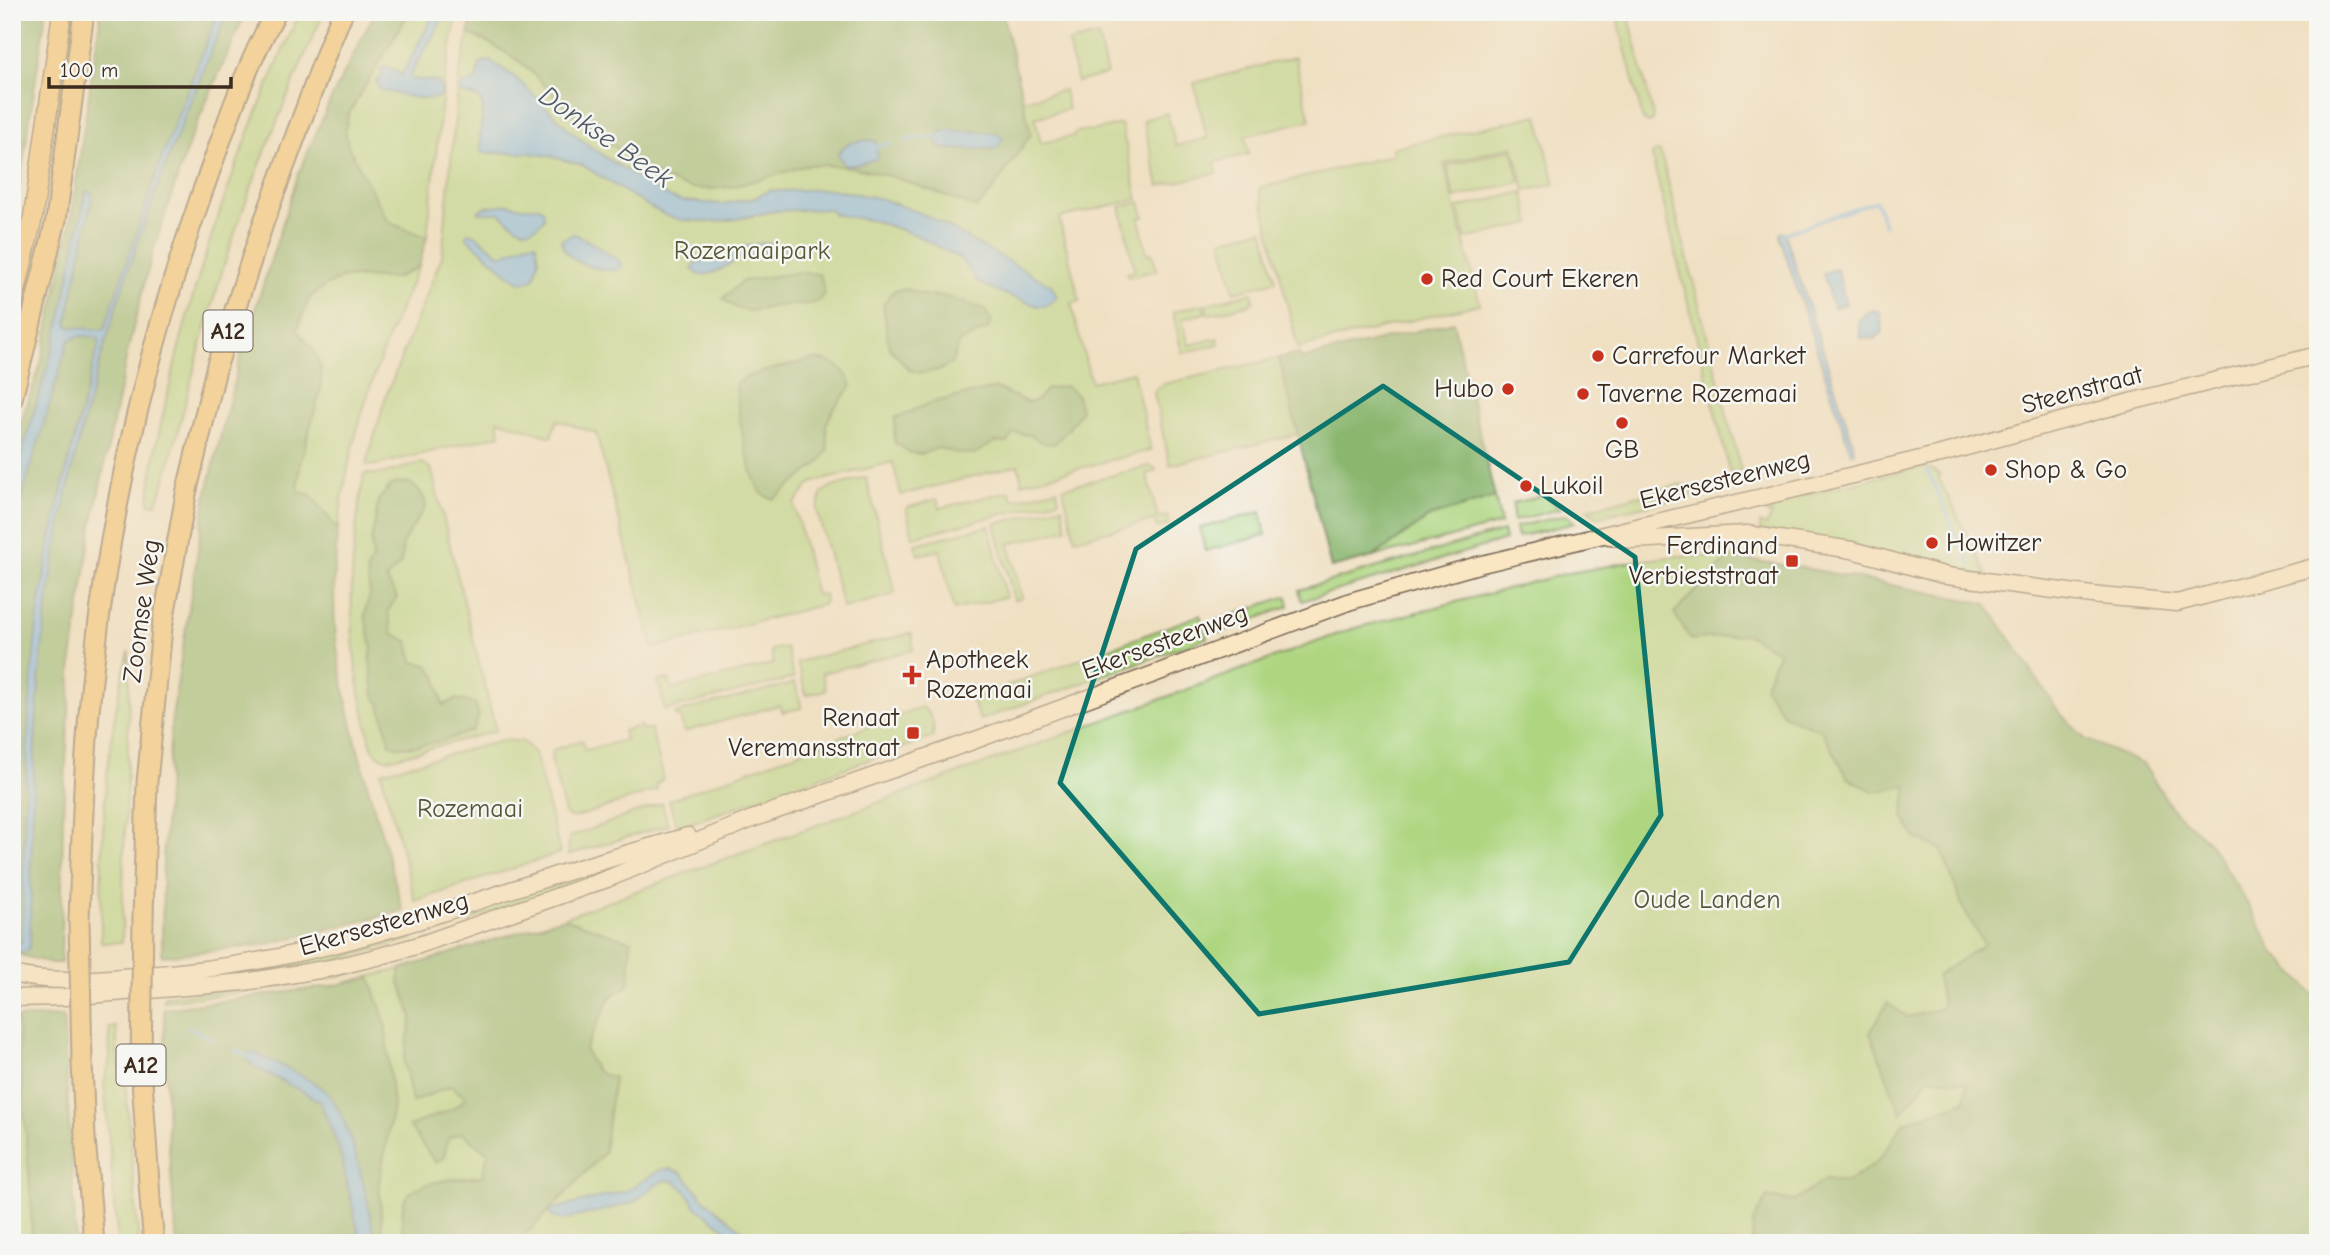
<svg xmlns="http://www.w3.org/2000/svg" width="2330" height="1255" font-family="'Comic Neue',sans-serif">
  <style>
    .green { fill: #aed580; stroke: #74804f; stroke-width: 2 }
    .forest { fill: #8ab66e; stroke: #627046; stroke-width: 2 }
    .water { fill: #73b4e7; stroke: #576f82; stroke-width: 2 }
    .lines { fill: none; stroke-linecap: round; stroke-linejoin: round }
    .stream { stroke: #73b4e7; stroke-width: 3.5 }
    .secondary-casing { stroke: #7a6a57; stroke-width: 19 }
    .trunk-casing { stroke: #7a6a57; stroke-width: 21 }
    .motorway-casing { stroke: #7a6a57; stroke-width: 23 }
    .secondary { stroke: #fbe6c4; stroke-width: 16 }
    .trunk { stroke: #f5c16b; stroke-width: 18 }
    .motorway { stroke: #f5c16b; stroke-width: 19 }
    .motorway-bridge-casing { stroke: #7a6a57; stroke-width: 23; stroke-linecap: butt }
    .motorway-bridge { stroke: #f5c16b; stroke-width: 19 }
    .marked { fill: none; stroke: #0f766e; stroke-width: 5; stroke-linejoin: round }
    .poi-dot { fill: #c8321e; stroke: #f6f6f2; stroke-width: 2.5 }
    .labels { text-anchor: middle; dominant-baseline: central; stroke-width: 5; stroke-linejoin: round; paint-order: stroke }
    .shield { fill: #f6f6f2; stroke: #73675e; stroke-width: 2 }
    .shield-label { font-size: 24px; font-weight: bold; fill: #3b2a1e }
    .park-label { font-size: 26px; fill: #585536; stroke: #f6f6f2 }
    .poi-label { font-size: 26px; fill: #3b2a1e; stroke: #f6f6f2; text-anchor: start }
    .street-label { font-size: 26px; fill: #3b2a1e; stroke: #f6f6f2 }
    .water-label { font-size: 28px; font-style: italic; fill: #4f5a64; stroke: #f6f6f2 }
  </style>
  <rect width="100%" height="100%" fill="#f6f6f2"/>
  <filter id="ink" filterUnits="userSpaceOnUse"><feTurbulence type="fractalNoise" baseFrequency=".0143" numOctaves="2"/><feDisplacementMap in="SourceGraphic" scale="14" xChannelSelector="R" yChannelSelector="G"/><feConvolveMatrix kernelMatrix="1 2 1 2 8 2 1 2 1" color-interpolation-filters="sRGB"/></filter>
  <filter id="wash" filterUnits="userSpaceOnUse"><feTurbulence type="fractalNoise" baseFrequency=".00686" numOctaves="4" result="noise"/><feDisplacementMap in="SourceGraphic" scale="28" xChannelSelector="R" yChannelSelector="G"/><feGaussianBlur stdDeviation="1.57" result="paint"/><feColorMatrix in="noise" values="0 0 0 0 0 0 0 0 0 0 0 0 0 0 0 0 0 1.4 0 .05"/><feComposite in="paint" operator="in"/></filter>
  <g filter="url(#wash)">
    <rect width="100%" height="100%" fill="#f0e0c2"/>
    <path class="green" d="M 300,12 L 324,12 C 289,90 256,169 229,250 C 203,328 185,408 163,487 L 156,504 L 149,504 C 151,465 160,427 169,389 C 198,259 245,133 300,12 Z
      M 409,12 L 447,12 L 456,20 L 444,83 L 427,237 L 392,224 L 386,218 L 347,146 L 345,131 L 348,115 Z
      M 475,12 L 1002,12 L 1023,100 L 1064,90 L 1068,109 L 1035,118 L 1041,143 L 1074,136 L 1074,133 L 1086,130 L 1088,132 L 1121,124 L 1138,199 L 1059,218 L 1079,298 L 1080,301 L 1071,303 L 1091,382 L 1133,372 L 1151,450 L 1022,483 L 1018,465 L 901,495 L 893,462 L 811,483 L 794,504 L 816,595 L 824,594 L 825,602 L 822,605 L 653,648 L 596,433 L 557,420 L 551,437 L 498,420 L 500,435 L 372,466 L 366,465 L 386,396 L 442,256 L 459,75 Z
      M 1616,12 L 1628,12 L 1653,115 L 1652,122 L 1649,123 L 1643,120 Z
      M 1098,36 L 1107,74 L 1077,82 L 1068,43 Z
      M 1295,57 L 1310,120 L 1245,136 L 1249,154 L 1215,162 L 1217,173 L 1159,186 L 1143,120 L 1167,113 L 1176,146 L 1207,138 L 1194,83 Z
      M 1538,115 L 1555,184 L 1525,191 L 1513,146 L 1444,164 L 1480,304 L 1298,348 L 1259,188 L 1393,155 L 1392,148 Z
      M 1512,149 L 1520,182 L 1455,198 L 1447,166 Z
      M 1659,151 L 1661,154 L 1741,470 L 1730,473 L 1652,157 L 1653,153 Z
      M 1523,192 L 1531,223 L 1466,239 L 1458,208 Z
      M 1140,202 L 1144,217 L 1139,218 L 1147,254 L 1152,253 L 1157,270 L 1128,277 L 1127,273 L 1135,270 L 1120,207 Z
      M 1263,229 L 1276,281 L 1234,292 L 1222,240 Z
      M 419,266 C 380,351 348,437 338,530 L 310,495 L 298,492 L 300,463 L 321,389 L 314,351 L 297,330 L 310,297 L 325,286 L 343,277 L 396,278 Z
      M 1252,293 L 1254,301 L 1250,304 L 1212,314 L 1207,313 L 1206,304 Z
      M 1203,304 L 1205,313 L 1182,319 L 1189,345 L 1218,338 L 1219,344 L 1182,353 L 1173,312 Z
      M 1279,358 L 1298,434 L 1170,465 L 1154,394 L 1156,389 L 1164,384 Z
      M 422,463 L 431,468 L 496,731 L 389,759 C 369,757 370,737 366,721 C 345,635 349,561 364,474 L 381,474 Z
      M 1149,466 L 1154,467 L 1156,471 L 1147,474 L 1158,518 L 1168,516 L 1168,525 L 1157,528 L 1155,520 L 1075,539 L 1063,488 Z
      M 1920,467 L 1931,469 L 1940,475 L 1938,477 L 1988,576 L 1760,531 L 1760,523 L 1766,526 L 1772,514 L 1765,512 L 1767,506 L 1775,502 Z
      M 866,477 L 895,592 L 893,595 L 843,608 L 817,510 L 822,493 L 829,488 Z
      M 1681,484 L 1700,490 L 1694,495 L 1597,517 L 1587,509 Z
      M 1057,489 L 1059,500 L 913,537 L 906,508 L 937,499 L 940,508 L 1010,491 L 1013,500 Z
      M 1545,495 L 1560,509 L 1513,521 L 1513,503 Z
      M 1495,497 L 1501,524 L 1373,557 L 1429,517 Z
      M 1062,506 L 1067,529 L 1009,544 L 1022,598 L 1014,600 L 995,524 Z
      M 1261,512 L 1266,535 L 1205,551 L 1200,528 Z
      M 1566,515 L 1575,523 L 1517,537 L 1515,527 Z
      M 989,526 L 1006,597 L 954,610 L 940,550 L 918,555 L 915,544 Z
      M 1503,531 L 1505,540 L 1302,601 L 1299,590 Z
      M 1677,556 L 1729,557 L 1804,568 L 1987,604 L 2052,721 L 2318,1243 L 177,1243 L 168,1139 L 164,1009 L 332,986 L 401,969 L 563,918 L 1352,629 L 1564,574 L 1636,561 Z
      M 1287,596 L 1289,606 L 1219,633 L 1216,621 Z
      M 1200,615 L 1207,638 L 980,720 L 971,699 Z
      M 912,633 L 913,650 L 822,673 L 826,690 L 806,695 L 797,662 Z
      M 786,647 L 794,678 L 665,710 L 658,681 L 669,679 L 672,689 L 773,664 L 771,650 Z
      M 129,651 C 130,748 123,845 122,942 L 101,943 C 101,844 103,747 129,651 Z
      M 795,683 L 802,708 L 783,712 L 780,705 L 684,732 L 680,716 L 676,717 L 675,713 Z
      M 922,707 C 932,714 935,725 933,737 L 677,828 L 669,800 Z
      M 641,726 L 642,730 L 651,729 L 663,775 L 662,780 L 656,784 L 657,790 L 577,817 L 569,817 L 565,813 L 551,759 L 553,750 L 582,740 L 585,750 L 625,740 L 623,731 Z
      M 505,740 L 524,742 L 535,754 L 560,853 L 415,901 L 381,772 Z
      M 662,803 L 668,825 L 568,855 L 569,837 Z
      M 600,869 L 601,874 L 426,936 L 423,926 Z
      M 410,931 L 412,939 L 336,960 L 259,974 L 193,980 L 193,978 Z
      M 415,955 L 415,957 C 333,982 249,993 164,1001 L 164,996 C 249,990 332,978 415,955 Z
      M 17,1018 L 31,1198 L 32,1243 L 12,1243 L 12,1019 Z
      M 116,1027 L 118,1058 L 125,1080 L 139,1243 L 118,1243 L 104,1084 L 110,1059 L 109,1028 Z"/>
    <path class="forest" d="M 12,12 L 46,12 L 12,236 Z
      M 101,12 L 246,12 L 191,137 L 152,254 L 128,349 L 92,526 L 72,659 L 63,818 L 61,963 L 50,963 L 12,953 L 12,448 L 41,363 L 69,230 Z
      M 375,12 L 409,12 L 348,115 L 345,131 L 348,146 L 386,218 L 392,224 L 427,237 L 419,266 L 396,278 L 343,277 L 325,286 L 310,297 L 297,330 L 314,351 L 321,368 L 321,389 L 300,463 L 298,492 L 310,494 L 338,530 C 333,575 332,622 340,668 C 354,750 382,830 403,911 L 263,945 L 162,956 L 163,858 L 171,724 L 207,491 L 241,354 L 298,175 L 330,101 Z
      M 475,12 L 1002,12 L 1031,134 L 990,194 L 976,208 C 924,188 869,163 813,165 C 803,165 792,170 782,173 C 752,182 714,195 683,186 C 649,176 587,128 561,103 C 548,91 537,76 524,65 C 506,51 488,42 468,33 Z
      M 799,272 L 819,274 C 835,307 808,305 786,305 C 762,306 745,321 723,298 L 743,281 Z
      M 906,289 L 924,295 L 944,296 L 984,309 L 992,322 L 988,329 L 959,342 L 952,363 L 940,370 L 922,373 L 909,370 L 889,347 L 883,305 L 893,291 Z
      M 1453,322 L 1495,497 L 1429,517 L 1373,557 L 1331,568 L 1279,358 L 1299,353 L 1301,359 Z
      M 813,359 C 833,360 845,367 852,386 L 833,410 L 826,425 L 828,450 L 818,464 L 774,499 C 771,498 766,497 764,495 C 748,482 737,406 736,384 C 749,371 794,365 813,359 Z
      M 1066,386 L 1077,395 L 1081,411 L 1068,430 L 1054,444 L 1043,443 L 1030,435 L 1013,433 L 1008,443 L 995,442 L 974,454 L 957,453 L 938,448 L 922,454 L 911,453 L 894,442 L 895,418 L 933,402 L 996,388 L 1029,403 L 1037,400 L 1047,389 Z
      M 407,482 C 418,487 424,495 426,506 L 403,542 L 401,563 L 386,579 L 397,597 L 388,611 L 392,633 L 408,641 L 413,662 L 428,665 L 436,676 L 443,705 L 456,699 L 475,703 L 479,716 L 473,730 C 455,738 406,753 390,744 L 380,704 L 374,695 L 370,659 L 372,647 L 365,616 L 366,608 L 370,595 L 367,570 L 373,557 L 371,542 L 379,499 L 392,484 Z
      M 1729,557 L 1804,568 L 1987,604 L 2059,712 L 2085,739 L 2143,764 L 2174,811 L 2208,841 L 2251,909 L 2274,952 L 2318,999 L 2318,1243 L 1752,1243 L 1753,1222 L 1767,1197 L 1794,1201 L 1825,1180 L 1848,1182 L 1879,1160 L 1903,1123 L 1965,1101 L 1967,1083 L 1930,1077 L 1901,1113 L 1870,1033 L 1887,1003 L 1908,1017 L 1943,1008 L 1937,976 L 1984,944 L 1963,908 L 1941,849 L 1915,838 L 1903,816 L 1907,786 L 1875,792 L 1848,778 L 1822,731 L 1785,716 L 1764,687 L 1779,652 L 1746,634 L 1691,640 L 1674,613 Z
      M 563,918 L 631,941 L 629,985 L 611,996 L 585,1049 C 593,1066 594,1075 614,1077 L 604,1153 L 518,1243 L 403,1243 C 403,1231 400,1209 405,1199 C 414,1180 463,1178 482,1176 L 488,1153 L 462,1133 L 448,1138 L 444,1157 L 436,1163 L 409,1126 L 452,1109 L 466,1098 L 451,1086 L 412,1102 L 404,1061 L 412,1016 L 399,980 L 401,969 Z
      M 370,977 L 385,1021 L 393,1107 L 379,1182 L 383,1243 L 177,1243 L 168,1139 L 164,1009 L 332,986 Z
      M 63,1016 L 76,1243 L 32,1243 L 31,1198 L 17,1018 Z"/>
    <path class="water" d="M 218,12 L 228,12 C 144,207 71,412 45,624 C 32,731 32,839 30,946 L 26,952 L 14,952 L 16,946 L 22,940 C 24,835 25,728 37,623 C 49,528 75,436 99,343 L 98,338 C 87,335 76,334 68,342 L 12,531 L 12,488 L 60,323 L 86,191 L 93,194 L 67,323 L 70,327 L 104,330 L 163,154 Z
      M 435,12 L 444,12 L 442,20 L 410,76 L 411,79 L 439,82 L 442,91 L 440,97 C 423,102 398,94 380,90 L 376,82 L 376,80 L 379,81 L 383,73 L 379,70 L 386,66 L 402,75 Z
      M 489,61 C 522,77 544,107 571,131 C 601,157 637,177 671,198 L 682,201 L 722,204 L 755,198 L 770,190 L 780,191 L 831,189 L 882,199 L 928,216 L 1052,286 L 1057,297 L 1047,306 L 1038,306 L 1007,295 L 977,282 L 961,259 L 916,235 L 875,221 L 833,214 L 830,209 L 774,211 L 737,219 L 711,222 L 682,220 L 667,216 L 646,205 L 582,165 L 549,156 L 530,153 L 482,153 L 480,135 L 483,108 L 481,102 L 477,97 L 460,93 L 462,84 L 475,81 C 479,74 477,68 482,62 Z
      M 948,130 L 996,133 L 1003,137 L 998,147 L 993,149 L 943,149 L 938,144 L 936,136 L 940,132 Z
      M 872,140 L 876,142 L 878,156 L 876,159 L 855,165 L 844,165 L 838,154 C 846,140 858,141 872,140 Z
      M 508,204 L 521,207 L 540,207 L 544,211 L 544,219 C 528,240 514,225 500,213 L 479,213 L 479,210 L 486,207 Z
      M 1783,232 L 1785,233 L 1853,443 L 1854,453 L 1851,453 L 1780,238 L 1780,234 Z
      M 468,233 L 475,235 L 501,255 L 528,243 L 536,243 L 539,258 L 534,279 L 522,283 L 513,278 L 467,238 L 466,235 Z
      M 573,234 C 589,238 602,252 618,259 L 622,266 L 618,270 C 599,272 564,262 561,240 Z
      M 766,243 L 783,245 L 785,250 C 775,254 762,250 751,254 C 732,259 719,276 699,275 L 692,269 L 696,262 C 722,260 740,244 766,243 Z
      M 1837,269 L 1846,304 L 1833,308 L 1823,273 Z
      M 1873,310 L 1880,312 L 1883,332 L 1874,339 L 1861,338 L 1858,321 L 1866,313 Z
      M 249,1053 L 255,1053 C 274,1063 314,1079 327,1093 C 352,1119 369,1207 376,1243 L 361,1243 L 339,1148 L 320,1102 L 306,1093 L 254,1067 L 247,1059 Z
      M 662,1169 L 671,1169 L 681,1172 L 705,1200 L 758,1243 L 744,1243 L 696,1207 L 685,1190 L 675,1182 L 667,1180 L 655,1185 L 633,1203 L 564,1220 L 551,1217 L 550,1210 L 626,1191 Z"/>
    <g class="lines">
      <path class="stream" d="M 905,140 L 939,136
        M 874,147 L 891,143
        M 1784,234 L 1876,201 L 1884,225
        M 1928,472 L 1971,566
        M 188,1027 L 212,1039
        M 235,1050 L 250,1057"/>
    </g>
  </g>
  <g filter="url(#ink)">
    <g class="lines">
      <defs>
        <path id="secondary" d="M 1609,536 L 1631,540 L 1747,534 L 1852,550 L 1947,576 L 2100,596 L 2177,603 L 2318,566
          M 12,974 C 53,984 93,979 134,976 C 192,972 250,964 307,951 C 386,934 464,905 541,880 C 590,864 639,850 688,836
          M 12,998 L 65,997 L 245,982 L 331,968 L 377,957 L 419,945 L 607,879 L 752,819 L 970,742 L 1351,601 L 1478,565 L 1941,454 L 2130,402 L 2318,355"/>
        <path id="trunk" d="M 12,309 L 33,217 L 62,12"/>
        <path id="motorway" d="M 12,399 L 56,220 L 84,12
          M 143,918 L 147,782 L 162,628 L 186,494 L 217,365 L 263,224 L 330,43 L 343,12
          M 79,920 C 82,834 84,748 94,662 C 111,503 149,344 202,193 C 224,132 244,69 276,12
          M 82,1062 L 85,1138 L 94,1243
          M 151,1212 L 154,1243"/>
      </defs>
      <use href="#secondary" class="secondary-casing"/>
      <use href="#trunk" class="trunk-casing"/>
      <use href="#motorway" class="motorway-casing"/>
      <use href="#secondary" class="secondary"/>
      <use href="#trunk" class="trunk"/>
      <use href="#motorway" class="motorway"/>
      <defs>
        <path id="motorway-bridge" d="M 143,918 L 141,1065 L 151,1212
          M 79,920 L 82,1062"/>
      </defs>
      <use href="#motorway-bridge" class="motorway-bridge-casing"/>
      <use href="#motorway-bridge" class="motorway-bridge"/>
    </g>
  </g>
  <path d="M0 0H2330V1255H0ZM 1383,386 L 1635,557 L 1661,815 L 1569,962 L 1259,1014 L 1060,783 L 1136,549 Z" fill="#f0e0c2" fill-opacity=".55" fill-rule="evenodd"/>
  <path class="marked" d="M 1383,386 L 1635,557 L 1661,815 L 1569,962 L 1259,1014 L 1060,783 L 1136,549 Z"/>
  <g class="poi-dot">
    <circle cx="1427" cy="279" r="7"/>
    <circle cx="1598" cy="356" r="7"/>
    <circle cx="1508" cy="389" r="7"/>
    <circle cx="1583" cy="394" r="7"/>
    <circle cx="1622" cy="423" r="7"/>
    <circle cx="1991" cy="470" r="7"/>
    <circle cx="1526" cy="486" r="7"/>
    <circle cx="1932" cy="543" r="7"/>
    <rect x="1785" y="554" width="14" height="14" rx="3.5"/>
    <path d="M908.5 664.5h7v7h7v7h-7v7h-7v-7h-7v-7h7z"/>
    <rect x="906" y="726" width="14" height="14" rx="3.5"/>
  </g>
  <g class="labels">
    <g class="shield">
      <rect x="203.5" y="310.5" width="49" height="41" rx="5"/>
      <rect x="116.5" y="1044.5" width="49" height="41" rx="5"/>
    </g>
    <g class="shield-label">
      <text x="228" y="331">A12</text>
      <text x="141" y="1065">A12</text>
    </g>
    <g class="park-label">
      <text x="752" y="251">Rozemaaipark</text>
      <text x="470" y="809">Rozemaai</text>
      <text x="1707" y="900">Oude Landen</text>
    </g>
    <g class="poi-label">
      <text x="1441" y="279">Red Court Ekeren</text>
      <text x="1612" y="356">Carrefour Market</text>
      <text x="1494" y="389" text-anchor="end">Hubo</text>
      <text x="1597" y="394">Taverne Rozemaai</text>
      <text x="1622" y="450" text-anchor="middle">GB</text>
      <text x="2005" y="470">Shop &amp; Go</text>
      <text x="1540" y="486">Lukoil</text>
      <text x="1946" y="543">Howitzer</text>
      <text x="1778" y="546" text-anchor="end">Ferdinand<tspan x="1778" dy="30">Verbieststraat</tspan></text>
      <text x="926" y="660">Apotheek<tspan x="926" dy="30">Rozemaai</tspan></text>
      <text x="899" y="718" text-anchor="end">Renaat<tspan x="899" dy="30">Veremansstraat</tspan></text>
    </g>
    <g class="street-label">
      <text transform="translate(2082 390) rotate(-15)">Steenstraat</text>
      <text transform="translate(1725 480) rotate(-14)">Ekersesteenweg</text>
      <text transform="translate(142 611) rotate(-82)">Zoomse Weg</text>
      <text transform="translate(1165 642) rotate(-20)">Ekersesteenweg</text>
      <text transform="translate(384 924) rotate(-16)">Ekersesteenweg</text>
    </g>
    <g class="water-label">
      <text transform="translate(606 137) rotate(35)">Donkse Beek</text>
    </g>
  </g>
  <rect width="2330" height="1255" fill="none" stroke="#f6f6f2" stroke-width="42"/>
  <path d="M49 77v10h182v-10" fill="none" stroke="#3b2a1e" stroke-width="3.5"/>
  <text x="60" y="77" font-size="21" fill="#3b2a1e" stroke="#f6f6f2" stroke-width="5" paint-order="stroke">100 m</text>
</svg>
